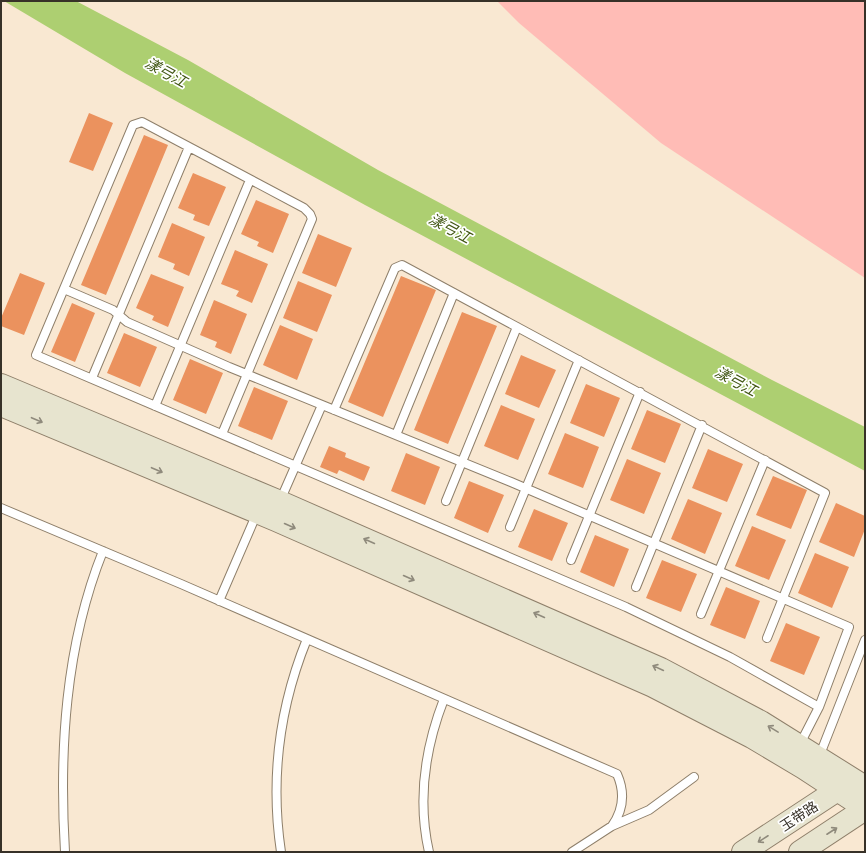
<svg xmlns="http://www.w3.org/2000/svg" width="866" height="853" font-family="'Libre Baskerville','Noto Sans SC',serif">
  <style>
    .green { fill: #ffbcb6 }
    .water { fill: #adcf71 }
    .building { fill: #eb925e }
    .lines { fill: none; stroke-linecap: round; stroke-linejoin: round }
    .lane-casing { stroke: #8e7f6a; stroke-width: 10 }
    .secondary-casing { stroke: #8e7f6a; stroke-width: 24 }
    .lane { stroke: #fff; stroke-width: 8 }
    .secondary { stroke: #e7e4cf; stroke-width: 22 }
    .oneway { stroke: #8f8a7c }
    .labels { text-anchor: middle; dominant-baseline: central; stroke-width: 3.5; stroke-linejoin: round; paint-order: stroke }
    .street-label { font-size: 14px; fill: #373128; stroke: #fff }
    .water-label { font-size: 15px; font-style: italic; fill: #425715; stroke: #fff }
  </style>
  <rect width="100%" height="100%" fill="#f9e8d2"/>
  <path class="green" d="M 497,1 L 865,1 L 865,278 L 661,143 L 519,23 Z"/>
  <path class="water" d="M 4,1 L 76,1 L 188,60 L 378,170 L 772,380 L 865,427 L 865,471 L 365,205 L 125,73 Z"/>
  <path class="building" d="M 89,113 L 113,123 L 93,171 L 69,162 Z
    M 144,135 L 168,145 L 106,295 L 81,285 Z
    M 193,173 L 226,187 L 209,226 L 193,220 L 195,215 L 178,208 Z
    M 256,200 L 289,214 L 273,253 L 257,246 L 259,242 L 241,234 Z
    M 172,223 L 205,237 L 189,276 L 173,269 L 175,264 L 158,257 Z
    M 318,234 L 352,248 L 336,287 L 302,273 Z
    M 235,250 L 268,264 L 252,303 L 236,296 L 239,291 L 221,284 Z
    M 20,273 L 45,283 L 24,335 L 1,326 L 1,318 Z
    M 151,274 L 184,287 L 168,327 L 152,320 L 154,316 L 136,308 Z
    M 401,276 L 436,290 L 383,417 L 348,402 Z
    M 298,281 L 332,295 L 317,332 L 283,318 Z
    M 214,300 L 247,314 L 231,354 L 215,347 L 217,342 L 200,335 Z
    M 72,303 L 95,313 L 75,362 L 51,352 Z
    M 462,312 L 497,326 L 448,444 L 414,430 Z
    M 280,325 L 313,339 L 297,380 L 263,365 Z
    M 124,333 L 157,347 L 140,387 L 107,373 Z
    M 521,355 L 556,370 L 539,408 L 505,394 Z
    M 190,359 L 223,373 L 206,414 L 173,400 Z
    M 586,384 L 620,398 L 604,437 L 570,423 Z
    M 254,387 L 288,401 L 272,440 L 238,426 Z
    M 501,405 L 535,419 L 518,460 L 484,446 Z
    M 647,410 L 681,424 L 665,463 L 631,449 Z
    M 565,433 L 599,447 L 583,488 L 548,474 Z
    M 329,446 L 346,453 L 345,457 L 370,467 L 364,481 L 339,470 L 337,474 L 320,467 Z
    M 708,449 L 743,464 L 727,502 L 692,488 Z
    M 406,453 L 440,467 L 425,505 L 391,491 Z
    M 627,459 L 661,473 L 644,514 L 610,500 Z
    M 773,476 L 807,490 L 791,529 L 756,515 Z
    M 469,481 L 504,495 L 488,533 L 454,518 Z
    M 688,499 L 722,513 L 705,554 L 671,539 Z
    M 836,503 L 865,516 L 865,529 L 854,557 L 819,542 Z
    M 534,509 L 568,523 L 552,561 L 518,547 Z
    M 752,526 L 786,540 L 769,580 L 735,566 Z
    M 595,535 L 629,549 L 614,587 L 580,572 Z
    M 815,553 L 849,567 L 832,608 L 798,593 Z
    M 662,560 L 697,574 L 681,612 L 646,598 Z
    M 726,587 L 760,601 L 745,639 L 710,625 Z
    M 786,623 L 820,637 L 804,675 L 770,661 Z"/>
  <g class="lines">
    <defs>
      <path id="lane" d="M 64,289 L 113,310 L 127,322 L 229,367 L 511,482 L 849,627 L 819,707 L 800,744
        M 92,378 L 189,147
        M 155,406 L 250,180
        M 334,410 L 395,268 L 402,265 L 825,493 L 767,638
        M 222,434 L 312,219 L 310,214 L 304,208 L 142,122 L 133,125 L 36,355 L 626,607 L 730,657 L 819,707
        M 396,435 L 454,293
        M 280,501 L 322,405
        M 446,501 L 517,327
        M 1,508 L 181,584 L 617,774 C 625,792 624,809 612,826
        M 510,527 L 579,360
        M 571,560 L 640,392
        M 636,587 L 702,425
        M 219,601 L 257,513
        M 701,614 L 765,460
        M 819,757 L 865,640
        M 65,852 C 59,751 65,646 103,551
        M 281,852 C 270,778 279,708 307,639
        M 429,852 C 417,799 425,748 444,699
        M 572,852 L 612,826 L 649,810 L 694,777"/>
      <path id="secondary" d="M 1,385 L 280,502 L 661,669 L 761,722 L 865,787
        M 1,405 L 276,520 L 653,686 L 752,737 L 804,768 L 865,808
        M 743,852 L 848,783
        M 800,852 L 865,809"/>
    </defs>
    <use href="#lane" class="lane-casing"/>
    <use href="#secondary" class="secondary-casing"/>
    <use href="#lane" class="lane"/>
    <use href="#secondary" class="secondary"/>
  </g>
  <defs><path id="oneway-shaft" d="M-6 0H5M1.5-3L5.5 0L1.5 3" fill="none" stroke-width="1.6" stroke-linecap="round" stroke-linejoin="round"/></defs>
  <g class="oneway">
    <use href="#oneway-shaft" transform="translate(37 420) rotate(23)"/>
    <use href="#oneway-shaft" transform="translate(157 470) rotate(23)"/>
    <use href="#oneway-shaft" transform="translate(290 526) rotate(24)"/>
    <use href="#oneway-shaft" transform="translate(369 541) rotate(-156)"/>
    <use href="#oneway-shaft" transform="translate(409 578) rotate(24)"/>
    <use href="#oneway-shaft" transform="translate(539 615) rotate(-156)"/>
    <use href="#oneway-shaft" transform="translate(658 668) rotate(-155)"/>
    <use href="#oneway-shaft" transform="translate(773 729) rotate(-149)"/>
    <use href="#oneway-shaft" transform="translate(832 831) rotate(-33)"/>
    <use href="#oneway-shaft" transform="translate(763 839) rotate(147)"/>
  </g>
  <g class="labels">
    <g class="street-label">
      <text transform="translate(799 816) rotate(-33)">玉带路</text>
    </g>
    <g class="water-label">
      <text transform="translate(166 72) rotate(29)">漾弓江</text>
      <text transform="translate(450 228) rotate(28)">漾弓江</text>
      <text transform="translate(736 381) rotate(28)">漾弓江</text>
    </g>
  </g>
  <rect width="866" height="853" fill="none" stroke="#373128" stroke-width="4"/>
</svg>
